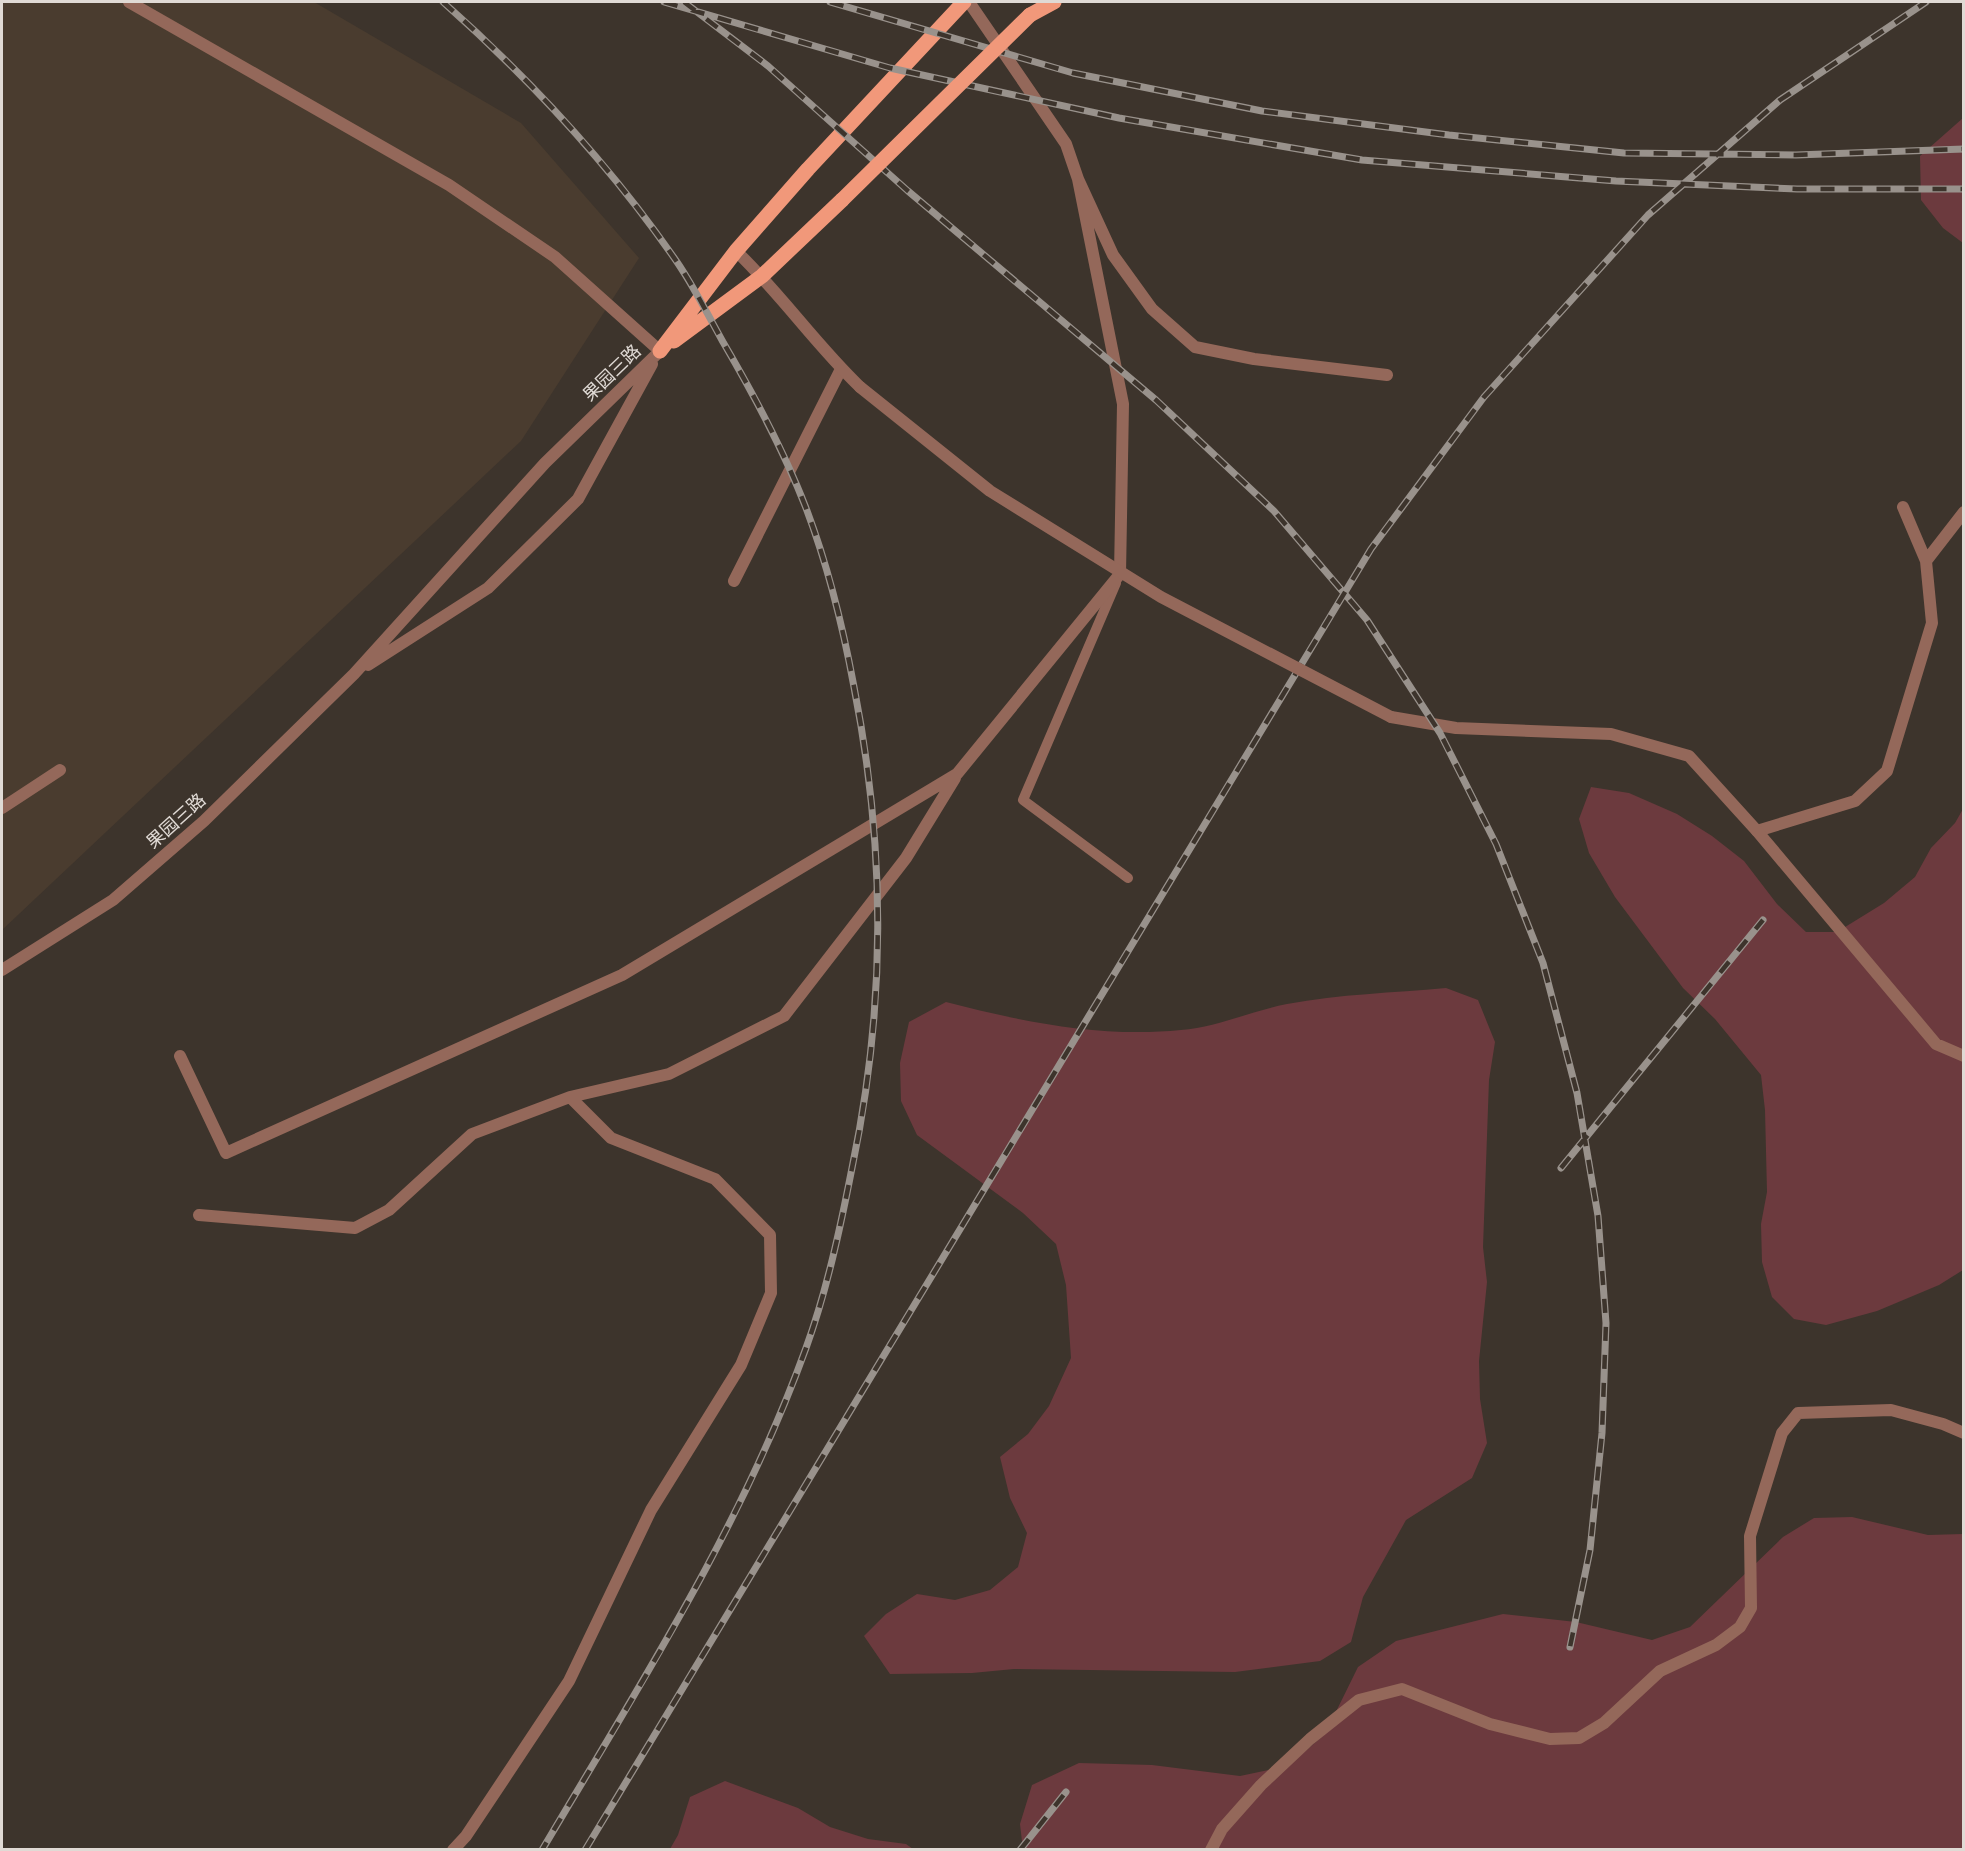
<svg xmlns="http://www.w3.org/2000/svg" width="1965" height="1851" font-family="Cabin,'Noto Sans SC',sans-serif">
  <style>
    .built { fill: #4a3c2f }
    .green { fill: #6c3a3e }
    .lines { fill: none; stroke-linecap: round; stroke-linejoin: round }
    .service { stroke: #94685a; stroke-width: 10 }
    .minor { stroke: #94685a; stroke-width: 12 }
    .tertiary { stroke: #94685a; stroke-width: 12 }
    .primary { stroke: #f1987a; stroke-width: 15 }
    .rail-casing { stroke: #99928c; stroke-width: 7 }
    .rail { stroke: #3d342c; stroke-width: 4.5; stroke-dasharray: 14; stroke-linecap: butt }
    .tertiary-bridge { stroke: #94685a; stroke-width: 12 }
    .primary-bridge { stroke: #f1987a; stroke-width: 15 }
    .labels { text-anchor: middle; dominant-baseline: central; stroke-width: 4.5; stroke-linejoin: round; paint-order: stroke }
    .street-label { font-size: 18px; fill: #e0dad5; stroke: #3d342c }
  </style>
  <rect width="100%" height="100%" fill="#3d342c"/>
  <path class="built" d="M 2,2 L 314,2 L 521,123 L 639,258 L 521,441 L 2,930 Z"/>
  <path class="green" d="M 1963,118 L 1963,243 L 1943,228 L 1921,200 L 1920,156 Z
    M 1591,787 L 1629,793 L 1677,814 L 1712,836 L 1744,861 L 1777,904 L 1806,932 L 1837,932 L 1884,903 L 1915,877 L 1931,848 L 1955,823 L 1963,809 L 1963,1270 L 1939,1285 L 1877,1311 L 1826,1325 L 1794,1319 L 1772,1297 L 1762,1262 L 1761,1224 L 1767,1192 L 1765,1110 L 1761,1075 L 1715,1019 L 1683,988 L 1615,897 L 1589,853 L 1579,819 Z
    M 1446,988 L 1478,1000 L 1495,1042 L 1489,1080 L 1483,1247 L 1487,1282 L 1479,1361 L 1480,1399 L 1487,1443 L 1472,1478 L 1406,1520 L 1363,1597 L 1351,1642 L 1320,1661 L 1235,1672 L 1014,1669 L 972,1673 L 890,1674 L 864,1636 L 886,1614 L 917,1594 L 955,1600 L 990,1590 L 1018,1567 L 1027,1533 L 1010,1498 L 1000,1457 L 1028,1434 L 1049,1406 L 1071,1358 L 1066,1285 L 1056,1244 L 1023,1213 L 917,1135 L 901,1101 L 900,1063 L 909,1022 L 946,1002 C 1023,1022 1102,1038 1181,1030 C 1218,1027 1251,1011 1287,1004 C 1340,994 1393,993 1446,988 Z
    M 1852,1517 L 1928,1535 L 1963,1534 L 1963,1849 L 1023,1850 L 1020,1824 L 1032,1785 L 1079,1763 L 1152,1765 L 1240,1776 L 1288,1766 L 1325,1734 L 1358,1667 L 1396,1641 L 1503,1614 L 1576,1622 L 1652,1640 L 1690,1627 L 1783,1537 L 1814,1518 Z
    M 725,1781 L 798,1808 L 830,1827 L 868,1839 L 906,1844 L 913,1849 L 670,1849 L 678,1835 L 690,1797 Z"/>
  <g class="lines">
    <path class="service" d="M 1116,583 L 1023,800 L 1128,878"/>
    <path class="minor" d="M 129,2 L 449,185 L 555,257 L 660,351
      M 969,2 L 1066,144 L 1078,179 L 1113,255 L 1152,309 L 1195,347 L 1254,359 L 1387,375
      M 1926,561 L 1964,512
      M 734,581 L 841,369
      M 2,808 L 60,770
      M 1757,831 L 1855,801 L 1887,771 L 1932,623 L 1926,561 L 1903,507
      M 180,1056 L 226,1153 L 622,975 L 957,774 L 1120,574 L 1123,404 L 1078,179
      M 199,1215 L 355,1228 L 389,1210 L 472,1134 L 570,1097 L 669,1074 L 784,1016 L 906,858 L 955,778
      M 453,1850 L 466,1836 L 569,1681 L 651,1510 L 741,1365 L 771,1293 L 770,1235 L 715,1179 L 611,1138 L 570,1097
      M 1211,1850 L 1222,1829 L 1261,1785 L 1310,1739 L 1359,1700 L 1402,1689 L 1490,1724 L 1550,1739 L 1579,1738 L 1604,1723 L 1660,1671 L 1716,1645 L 1740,1627 L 1751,1608 L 1750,1536 L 1782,1433 L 1798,1413 L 1891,1410 L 1943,1424 L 1964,1433"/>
    <path class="tertiary" d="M 736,251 C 781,294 816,345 860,387
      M 368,665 L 488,588 L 578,499 L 652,364
      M 1391,717 L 1456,728 L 1611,734 L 1689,756 L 1757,831 L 1936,1044 L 1964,1056
      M 2,970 L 113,900 L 204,821 L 354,674 L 545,463 L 660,351"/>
    <path class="primary" d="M 1030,15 L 1054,2
      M 674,341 L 762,276 L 842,200
      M 660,351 L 736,251 L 808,169 L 964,2"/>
    <defs>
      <path id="rail" d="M 443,2 C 530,79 610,165 677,262 C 694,287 708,315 723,342 C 754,395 784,451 806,508 C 828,566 843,627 854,687 C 886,850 886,1006 852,1168 C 840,1229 827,1290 806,1348 C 741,1528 639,1686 542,1850
        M 664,2 L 890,68 L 1119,118 L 1362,160 L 1616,181 L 1797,189 L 1964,189
        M 684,2 L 768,66 L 908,191 L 1156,400 L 1274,511 L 1367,620 L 1440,733 L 1496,844 L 1543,963 L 1577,1093 L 1598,1216 L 1606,1323 L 1602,1433 L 1590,1550 L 1570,1647
        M 830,2 L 1073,73 L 1262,111 L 1449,135 L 1624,153 L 1796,155 L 1964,149
        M 1561,1168 L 1763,920
        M 585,1850 L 1371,549 L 1484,397 L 1648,215 L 1780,100 L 1926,2
        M 1020,1850 L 1066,1792"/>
    </defs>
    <use href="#rail" class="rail-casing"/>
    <use href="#rail" class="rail"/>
    <path class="tertiary-bridge" d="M 860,387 L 990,491 L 1161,597 L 1391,717"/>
    <path class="primary-bridge" d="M 842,200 L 1030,15"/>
  </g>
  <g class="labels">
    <g class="street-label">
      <text transform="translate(612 373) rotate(-44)">果园三路</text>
      <text transform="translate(176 821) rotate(-42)">果园三路</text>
    </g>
  </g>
  <rect width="1965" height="1851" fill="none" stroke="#e0dad5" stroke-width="6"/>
</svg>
